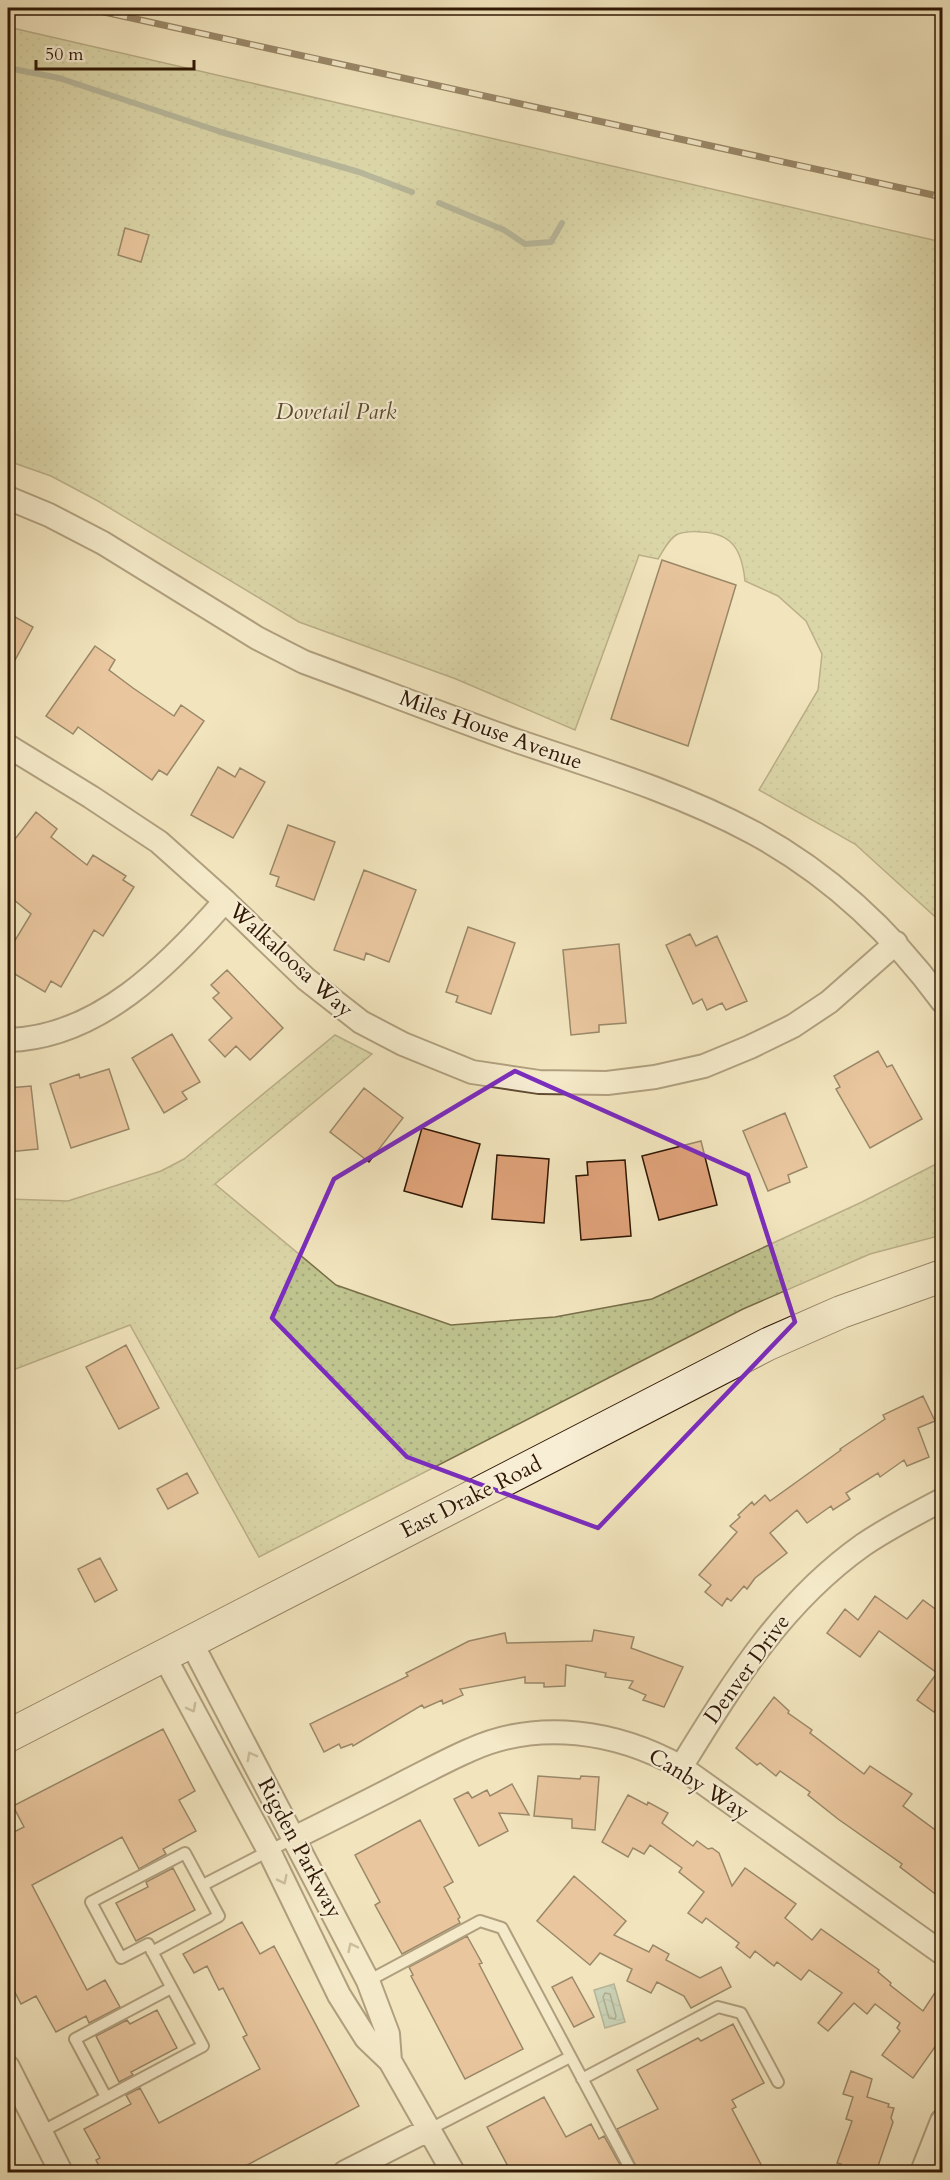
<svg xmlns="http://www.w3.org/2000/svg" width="950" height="2180" font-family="Cardo,serif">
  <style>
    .park { fill: url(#park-dots); stroke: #786e49; stroke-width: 1.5 }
    .water { fill: url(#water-waves); stroke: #707c6d; stroke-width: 1.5 }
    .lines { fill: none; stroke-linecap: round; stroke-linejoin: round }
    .shore { stroke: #666c5c; stroke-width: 1.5 }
    .stream { stroke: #707c6d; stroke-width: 6 }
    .building { fill: #dea178; stroke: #301804; stroke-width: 1.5 }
    .lane-casing { stroke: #604b32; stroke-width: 14 }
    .street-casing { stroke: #604b32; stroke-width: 26 }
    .secondary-casing { stroke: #301804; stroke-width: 34 }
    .lane { stroke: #f7eed5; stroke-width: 10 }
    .street { stroke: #f7eed5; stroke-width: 22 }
    .secondary { stroke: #f7eed5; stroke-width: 32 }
    .rail-casing { stroke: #301804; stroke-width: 7 }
    .rail { stroke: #f7eed5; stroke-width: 4.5; stroke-dasharray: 14; stroke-linecap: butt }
    .oneway { stroke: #9d8e77 }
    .marked { fill: none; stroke: #7b2cbf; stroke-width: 4.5; stroke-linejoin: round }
    .labels { text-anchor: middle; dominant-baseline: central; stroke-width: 4.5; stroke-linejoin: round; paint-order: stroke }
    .park-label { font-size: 22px; font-style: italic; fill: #5b4b2d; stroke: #f7eed5 }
    .street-label { font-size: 22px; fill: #301804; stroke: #f7eed5 }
  </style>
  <defs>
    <pattern id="park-dots" width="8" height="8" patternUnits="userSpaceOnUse" patternTransform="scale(1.5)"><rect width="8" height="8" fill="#bfc38e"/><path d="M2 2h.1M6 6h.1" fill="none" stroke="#a4a779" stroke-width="1.8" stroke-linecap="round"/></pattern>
    <pattern id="water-waves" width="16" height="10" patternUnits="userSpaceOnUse" patternTransform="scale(1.5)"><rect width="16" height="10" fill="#9bbfb3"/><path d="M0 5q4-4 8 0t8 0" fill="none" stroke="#86a398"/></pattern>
  </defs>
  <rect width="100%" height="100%" fill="#f2e5be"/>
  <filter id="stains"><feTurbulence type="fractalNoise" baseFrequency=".00333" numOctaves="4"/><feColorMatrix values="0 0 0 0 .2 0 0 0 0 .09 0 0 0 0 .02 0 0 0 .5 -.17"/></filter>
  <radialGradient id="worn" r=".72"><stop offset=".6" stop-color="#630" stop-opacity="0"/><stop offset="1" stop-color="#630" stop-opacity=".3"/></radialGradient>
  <path class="park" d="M 8,27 L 942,242 L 942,923 L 855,844 L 759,790 L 818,690 L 822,654 L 806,621 L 778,596 L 745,581 C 742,551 733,533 701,532 C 695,531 684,532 678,534 C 669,538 663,551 658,559 L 639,555 L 575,730 L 456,679 L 299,622 L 98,501 L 51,476 L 8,461 Z
    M 335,1035 L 372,1054 L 215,1184 L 336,1285 L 451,1325 L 555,1317 L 652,1299 L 862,1202 L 942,1161 L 942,1235 L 870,1254 L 743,1309 L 259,1557 L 130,1325 L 8,1372 L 8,1199 L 68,1201 L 161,1171 L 184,1159 Z"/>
  <path class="water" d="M 614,1984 L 625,2022 L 605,2028 L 594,1990 Z"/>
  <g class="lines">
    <path class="shore" d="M 605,1993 L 610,1994 L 616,2016 L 615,2019 L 609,2018 L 603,1997 Z"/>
    <path class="stream" d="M 8,68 L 59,78 L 221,132 L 359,172 L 412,192
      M 439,203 L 504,230 L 525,244 L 551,242 L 562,223"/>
  </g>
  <path class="building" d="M 125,228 L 149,235 L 141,262 L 118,255 Z
    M 662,560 L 736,585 L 688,746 L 611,719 Z
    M 8,613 L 33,627 L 8,673 Z
    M 95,646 L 115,660 L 109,670 L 133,688 L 174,716 L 181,705 L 204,721 L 167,775 L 159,770 L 152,780 L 78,727 L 73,734 L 46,716 Z
    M 218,767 L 235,777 L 240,768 L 265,782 L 233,838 L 191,815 Z
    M 36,812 L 57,829 L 51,837 L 87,865 L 93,855 L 126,876 L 123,880 L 134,887 L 103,936 L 94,930 L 61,987 L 51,981 L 45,992 L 8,970 L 8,952 L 31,914 L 8,895 L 8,848 Z
    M 288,825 L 335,842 L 314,900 L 276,886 L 279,877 L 270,874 Z
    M 364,870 L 416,890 L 389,962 L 366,953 L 364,960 L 334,950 Z
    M 468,927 L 515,943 L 491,1014 L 456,1002 L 458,996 L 446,992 Z
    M 690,934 L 696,946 L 717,936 L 747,1001 L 726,1010 L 722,1003 L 707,1010 L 702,999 L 693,1004 L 666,945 Z
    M 619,944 L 626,1023 L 599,1025 L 599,1032 L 571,1035 L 563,950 Z
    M 227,970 L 283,1028 L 250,1060 L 236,1046 L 225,1057 L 209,1040 L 232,1018 L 213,998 L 219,993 L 211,985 Z
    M 172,1034 L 200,1082 L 182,1092 L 187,1099 L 164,1113 L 132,1058 Z
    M 878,1051 L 887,1067 L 892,1065 L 922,1119 L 870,1148 L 836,1089 L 840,1087 L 834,1076 Z
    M 109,1069 L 129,1129 L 71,1148 L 50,1084 L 79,1074 L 80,1078 Z
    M 31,1086 L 38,1149 L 8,1152 L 8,1088 Z
    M 364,1088 L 403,1118 L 369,1162 L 330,1132 Z
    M 785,1113 L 807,1167 L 788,1175 L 790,1182 L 768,1191 L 743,1131 Z
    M 422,1128 L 480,1144 L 462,1207 L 404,1191 Z
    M 701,1141 L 717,1205 L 659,1220 L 642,1156 Z
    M 497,1155 L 549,1159 L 544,1223 L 492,1219 Z
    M 625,1160 L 631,1236 L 581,1240 L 576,1176 L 588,1175 L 587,1162 Z
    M 126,1345 L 159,1408 L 119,1429 L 86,1367 Z
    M 923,1396 L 935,1421 L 918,1428 L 929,1457 L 907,1466 L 904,1460 L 880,1477 L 878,1473 L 846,1493 L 850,1499 L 833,1510 L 831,1506 L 807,1523 L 797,1510 L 770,1533 L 787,1553 L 755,1578 L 747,1589 L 744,1586 L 731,1601 L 727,1598 L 722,1606 L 705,1592 L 711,1585 L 699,1575 L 737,1532 L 730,1526 L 740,1517 L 738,1515 L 752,1502 L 754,1505 L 765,1495 L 770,1501 L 841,1450 L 840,1449 L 885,1419 L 883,1415 Z
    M 187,1473 L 198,1493 L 168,1509 L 157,1489 Z
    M 100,1558 L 117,1590 L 95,1602 L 78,1569 Z
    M 875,1596 L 907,1619 L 923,1600 L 942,1614 L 942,1703 L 934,1712 L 917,1700 L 937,1673 L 879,1631 L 860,1657 L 827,1633 L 845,1609 L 858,1620 Z
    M 594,1630 L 634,1637 L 631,1648 L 683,1667 L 664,1707 L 643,1700 L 646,1695 L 629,1688 L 633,1681 L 605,1677 L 606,1673 L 566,1665 L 565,1686 L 544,1687 L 544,1683 L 525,1683 L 525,1677 L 460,1689 L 463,1695 L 443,1704 L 442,1700 L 424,1708 L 422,1705 L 353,1746 L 352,1744 L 341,1748 L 339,1744 L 324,1752 L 310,1724 L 408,1676 L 406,1673 L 469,1641 L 505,1633 L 507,1643 L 592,1641 Z
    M 774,1697 L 789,1711 L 788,1713 L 812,1730 L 810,1733 L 864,1774 L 870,1766 L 912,1794 L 903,1806 L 942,1835 L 942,1899 L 900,1867 L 902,1864 L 838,1819 L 808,1795 L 810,1792 L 780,1771 L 776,1776 L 760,1763 L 757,1765 L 736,1748 Z
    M 163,1729 L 195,1791 L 179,1800 L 196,1831 L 163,1849 L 166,1854 L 139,1869 L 122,1837 L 32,1885 L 87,1990 L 105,1980 L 120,2007 L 89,2023 L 86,2016 L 56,2032 L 36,1996 L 21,2004 L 8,1979 L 8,1835 L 24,1827 L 13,1806 Z
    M 538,1776 L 580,1779 L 581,1776 L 599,1777 L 595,1830 L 572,1828 L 572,1819 L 534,1816 Z
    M 512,1784 L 529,1815 L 499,1813 L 508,1831 L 479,1846 L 454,1799 L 468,1792 L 472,1798 L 487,1790 L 490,1796 Z
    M 628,1795 L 647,1805 L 648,1802 L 668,1813 L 662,1823 L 693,1846 L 697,1841 L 708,1849 L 712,1848 L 719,1853 L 732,1886 L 745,1868 L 796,1904 L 785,1918 L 812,1940 L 821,1929 L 879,1970 L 878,1972 L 891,1983 L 890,1985 L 923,2011 L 942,1982 L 942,2037 L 913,2078 L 882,2055 L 900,2031 L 897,2028 L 900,2023 L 875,2004 L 867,2014 L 854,2003 L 828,2031 L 818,2023 L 842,1993 L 809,1970 L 801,1980 L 777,1962 L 774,1966 L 755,1951 L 750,1958 L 736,1947 L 739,1943 L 706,1918 L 702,1923 L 688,1913 L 704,1892 L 679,1872 L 682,1868 L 650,1845 L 644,1854 L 633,1848 L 628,1857 L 602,1842 Z
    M 420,1820 L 453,1882 L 444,1887 L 460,1917 L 458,1919 L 460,1923 L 402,1954 L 375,1905 L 380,1902 L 355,1855 Z
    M 173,1868 L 195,1910 L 136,1941 L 116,1903 L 148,1887 L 146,1882 Z
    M 574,1876 L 626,1921 L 614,1935 L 649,1952 L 653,1945 L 669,1954 L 666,1960 L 700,1978 L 721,1967 L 731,1987 L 691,2008 L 684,1996 L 657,1982 L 651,1993 L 627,1981 L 632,1969 L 600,1953 L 590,1965 L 537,1921 Z
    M 242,1922 L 260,1954 L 274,1946 L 359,2106 L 234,2172 L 102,2172 L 96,2160 L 100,2158 L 84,2129 L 131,2104 L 126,2095 L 140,2088 L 159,2123 L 260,2069 L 243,2037 L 247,2035 L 223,1988 L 219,1990 L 207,1966 L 194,1973 L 183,1954 Z
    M 467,1936 L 482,1963 L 479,1964 L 523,2049 L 465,2079 L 411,1976 L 413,1975 L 409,1967 Z
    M 572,1977 L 594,2017 L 574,2027 L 552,1987 Z
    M 157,2010 L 177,2048 L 131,2072 L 133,2075 L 119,2082 L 96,2036 L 127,2020 L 130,2024 Z
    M 733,2024 L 764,2083 L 732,2100 L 736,2107 L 732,2109 L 765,2172 L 639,2172 L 617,2129 L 658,2109 L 637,2070 L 698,2038 L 701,2041 Z
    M 851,2071 L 872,2079 L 867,2097 L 889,2104 L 888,2107 L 894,2108 L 891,2118 L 893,2122 L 876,2172 L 837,2172 L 841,2164 L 837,2163 L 852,2121 L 846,2119 L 853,2097 L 843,2094 Z
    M 544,2097 L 566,2137 L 591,2124 L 599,2139 L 604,2136 L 624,2172 L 511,2172 L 487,2127 Z"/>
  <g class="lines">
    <defs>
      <path id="lane" d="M 203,1885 L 294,1838
        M 368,1981 L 480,1921 L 502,1928 L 632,2172
        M 582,2079 L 718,2007 L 741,2013 L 778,2082
        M 106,2097 L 75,2039 L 171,1988
        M 430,2129 L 570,2057
        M 41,2132 L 203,2046 L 148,1944 L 121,1958 L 91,1902 L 185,1853 L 219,1916 L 152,1952"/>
      <path id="street" d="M 8,498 L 49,515 L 103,543 L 257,638 L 304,662 C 375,688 446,716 517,741 C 597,768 680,793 754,833 C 829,874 892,933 942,1001
        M 8,746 L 91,797 L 159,842 L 225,901 L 306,979 L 361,1022 L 403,1044 L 472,1072 L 539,1082 L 607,1083 L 655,1077 L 704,1066 L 750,1047 L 793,1026 L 829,1002 L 896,943
        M 8,1040 C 98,1038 169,965 225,901
        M 191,1642 L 368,1981 L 388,2034 L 390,2061
        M 164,1656 L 269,1851 L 339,1995 L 366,2038 L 390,2061 L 453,2172
        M 681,1767 C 733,1683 780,1604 863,1545 C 888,1528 915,1514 942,1500
        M 294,1838 C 332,1819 371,1800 409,1780 C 429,1770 449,1759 470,1750 C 538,1719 617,1731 681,1767 L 942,1953
        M 8,2067 L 61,2172
        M 345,2172 L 430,2129
        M 922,2172 L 942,2121"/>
      <path id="secondary" d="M 8,1736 L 768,1344 L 841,1312 L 942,1276"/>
    </defs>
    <use href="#lane" class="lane-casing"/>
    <use href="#street" class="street-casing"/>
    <use href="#secondary" class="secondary-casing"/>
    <use href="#lane" class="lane"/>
    <use href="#street" class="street"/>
    <use href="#secondary" class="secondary"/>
    <defs>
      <path id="rail" d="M 86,8 L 942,197"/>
    </defs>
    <use href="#rail" class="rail-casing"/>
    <use href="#rail" class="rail"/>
  </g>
  <defs><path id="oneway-chevron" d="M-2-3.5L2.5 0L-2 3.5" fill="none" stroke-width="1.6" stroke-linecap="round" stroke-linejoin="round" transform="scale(1.5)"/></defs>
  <g class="oneway">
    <use href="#oneway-chevron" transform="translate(192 1708) rotate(62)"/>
    <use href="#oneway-chevron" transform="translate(251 1756) rotate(-118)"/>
    <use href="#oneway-chevron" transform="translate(283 1880) rotate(64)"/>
    <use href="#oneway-chevron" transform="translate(352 1947) rotate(-116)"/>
  </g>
  <path d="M0 0H950V2180H0ZM 515,1071 L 748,1175 L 795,1322 L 598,1528 L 407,1457 L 272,1318 L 334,1179 Z" fill="#f2e5be" fill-opacity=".55" fill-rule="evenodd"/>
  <path class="marked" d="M 515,1071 L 748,1175 L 795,1322 L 598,1528 L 407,1457 L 272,1318 L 334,1179 Z"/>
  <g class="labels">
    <g class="park-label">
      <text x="336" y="412">Dovetail Park</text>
    </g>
    <g class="street-label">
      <text transform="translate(491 730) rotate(20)">Miles House Avenue</text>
      <text transform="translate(291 960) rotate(42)">Walkaloosa Way</text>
      <text transform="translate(471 1497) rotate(-27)">East Drake Road</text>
      <text transform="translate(747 1669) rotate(-54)">Denver Drive</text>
      <text transform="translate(699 1784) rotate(32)">Canby Way</text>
      <text transform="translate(300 1848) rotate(62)">Rigden Parkway</text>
    </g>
  </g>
  <rect width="950" height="2180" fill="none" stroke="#f2e5be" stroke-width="30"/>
  <rect x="9" y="9" width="932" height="2162" fill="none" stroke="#301804" stroke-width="3"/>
  <rect x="15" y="15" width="920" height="2150" fill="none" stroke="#301804" stroke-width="1.5"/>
  <path d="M36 60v9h158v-9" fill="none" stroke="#301804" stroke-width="3"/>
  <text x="45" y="60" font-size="18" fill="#301804" stroke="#f7eed5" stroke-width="4.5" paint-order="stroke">50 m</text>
  <rect width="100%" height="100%" filter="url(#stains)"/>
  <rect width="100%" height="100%" fill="url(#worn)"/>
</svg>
